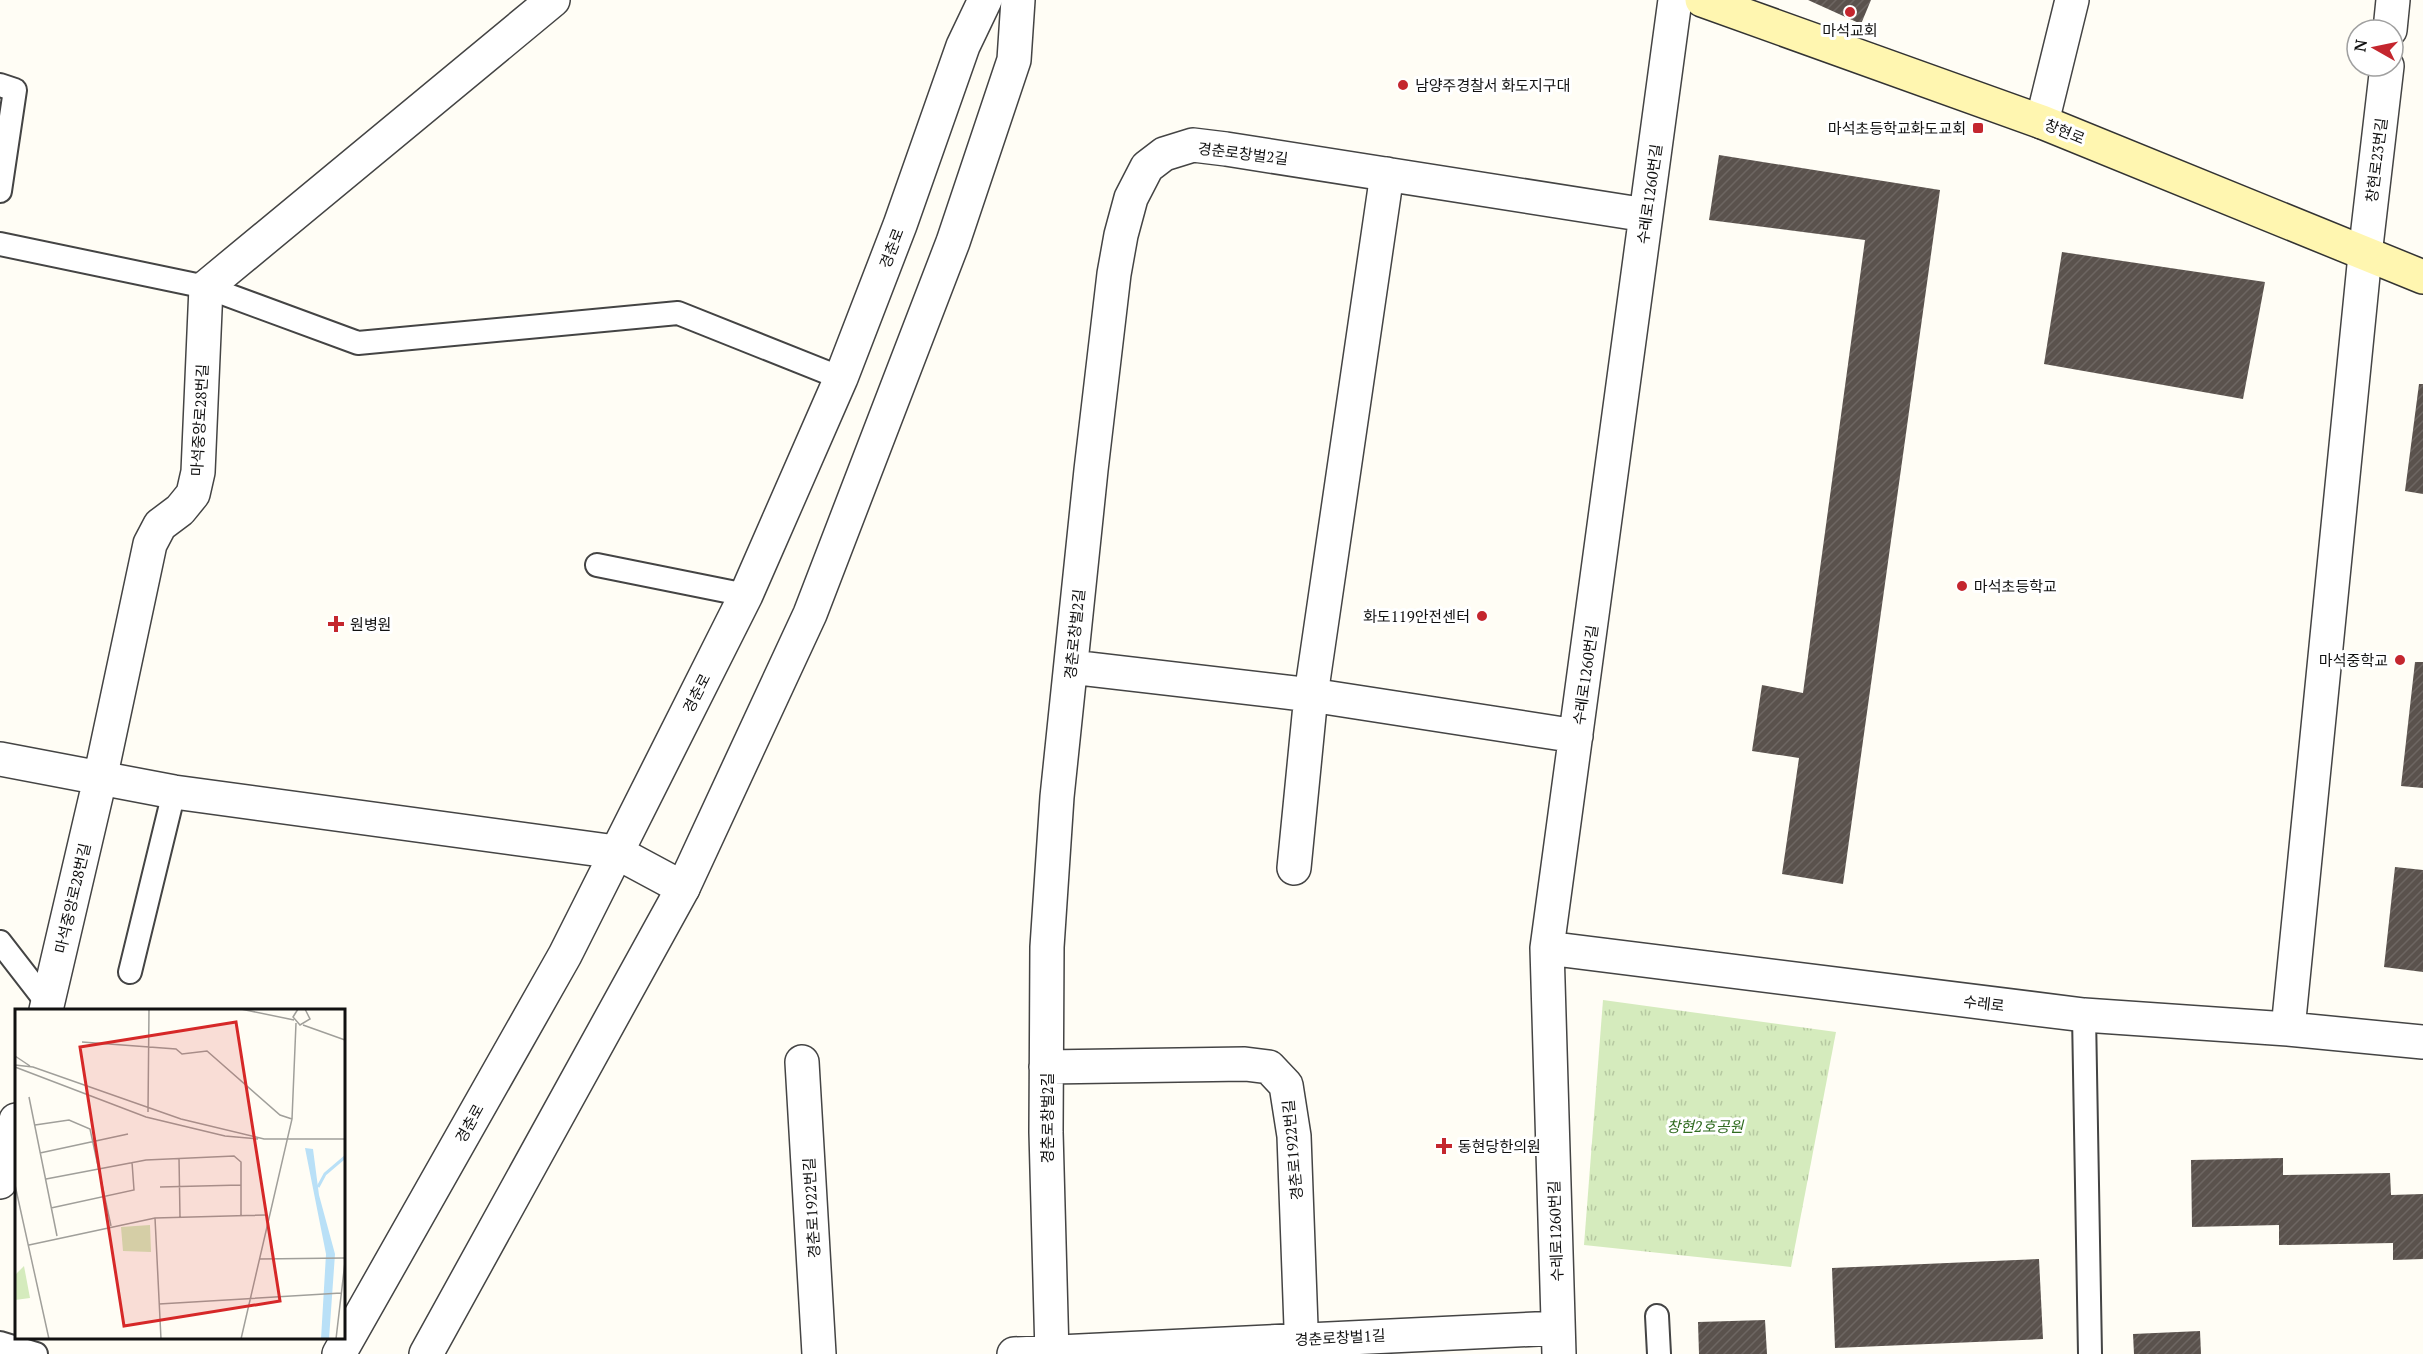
<svg xmlns="http://www.w3.org/2000/svg" width="2423" height="1354" font-family="'PT Serif','Noto Sans KR',serif">
  <style>
    .grass { fill: url(#grass-tufts) }
    .building { fill: url(#building-hatch) }
    .lines { fill: none; stroke-linecap: round; stroke-linejoin: round }
    .service-casing { stroke: #444; stroke-width: 26 }
    .minor-casing { stroke: #444; stroke-width: 36 }
    .tertiary-casing { stroke: #444; stroke-width: 36 }
    .secondary-casing { stroke: #333; stroke-width: 36 }
    .service { stroke: #fff; stroke-width: 22 }
    .minor { stroke: #fff; stroke-width: 33 }
    .tertiary { stroke: #fff; stroke-width: 33 }
    .secondary { stroke: #fff6b0; stroke-width: 33 }
    .poi-dot { fill: #c4262e; stroke: #fff; stroke-width: 2 }
    .labels { text-anchor: middle; dominant-baseline: central; stroke-width: 6; stroke-linejoin: round; paint-order: stroke }
    .poi-label { font-size: 15px; fill: #111; stroke: #fff; text-anchor: start }
    .street-label { font-size: 15px; fill: #111; stroke: #fff }
    .park-label { font-size: 15px; font-style: italic; fill: #2f6b1f; stroke: #fff }
    .inset-river { fill: none; stroke: #b9e0f7; stroke-width: 3 }
    .inset-road { fill: none; stroke: #a09f9a; stroke-width: 1.5 }
    .view { fill: #d62828; fill-opacity: 0.15; stroke: #d62828; stroke-width: 3 }
    .inset-edge { fill: none; stroke: #111; stroke-width: 3 }
  </style>
  <defs>
    <pattern id="grass-tufts" width="24" height="20" patternUnits="userSpaceOnUse" patternTransform="scale(1.5)"><rect width="24" height="20" fill="#d5ebbd"/><path d="M3 7l-1-3M5 7V3M7 7l1-3M15 17l-1-3M17 17v-4M19 17l1-3" fill="none" stroke="#b6c8a1"/></pattern>
    <pattern id="building-hatch" width="6" height="6" patternUnits="userSpaceOnUse" patternTransform="scale(1.5)"><rect width="6" height="6" fill="#5a524d"/><path d="M-1 1l2-2M0 6l6-6M5 7l2-2" fill="none" stroke="#6d6662"/></pattern>
  </defs>
  <rect width="100%" height="100%" fill="#fffdf5"/>
  <path class="grass" d="M 1603,1000 L 1836,1032 L 1791,1267 L 1584,1245 Z"/>
  <path class="building" d="M 1808,0 L 1871,0 L 1861,24 Z
    M 1719,155 L 1940,190 L 1843,884 L 1782,874 L 1799,758 L 1752,751 L 1762,685 L 1803,693 L 1865,240 L 1709,220 Z
    M 2062,252 L 2265,282 L 2243,399 L 2044,364 Z
    M 2419,384 L 2423,384 L 2423,494 L 2405,491 Z
    M 2415,662 L 2423,662 L 2423,788 L 2401,786 Z
    M 2395,867 L 2423,870 L 2423,972 L 2384,967 Z
    M 2283,1158 L 2283,1175 L 2390,1173 L 2391,1195 L 2423,1194 L 2423,1259 L 2393,1260 L 2393,1243 L 2279,1245 L 2279,1225 L 2192,1227 L 2191,1160 Z
    M 2039,1259 L 2043,1339 L 1835,1348 L 1832,1268 Z
    M 1765,1320 L 1767,1354 L 1699,1354 L 1698,1322 Z
    M 2200,1331 L 2201,1354 L 2134,1354 L 2133,1334 Z"/>
  <g class="lines">
    <defs>
      <path id="service" d="M 0,85 L 15,90 L 0,191
        M 0,244 L 206,287 L 358,343 L 678,313 L 841,378
        M 597,565 L 746,595
        M 0,942 L 48,1004
        M 130,972 L 174,792
        M 2084,1015 L 2090,1354
        M 1657,1316 L 1659,1354
        M 0,1343 L 36,1354"/>
      <path id="minor" d="M 2390,30 L 2393,0
        M 2042,122 L 2072,0
        M 1071,667 L 1311,695 L 1576,736
        M 0,759 L 174,792 L 616,852 L 683,888
        M 1294,868 L 1311,695 L 1387,174
        M 1547,948 L 2084,1015 L 2288,1029 L 2423,1042
        M 46,1010 L 100,779 L 150,544 L 160,525 L 180,510 L 193,494 L 198,472 L 206,287 L 553,0
        M 2288,1029 L 2365,255 L 2387,66
        M 802,1062 L 819,1354
        M 1046,1067 L 1245,1064 L 1269,1067 L 1286,1085 L 1294,1136 L 1302,1354
        M 0,1182 L 16,1120
        M 1014,1354 L 1558,1328
        M 1052,1354 L 1046,1132 L 1047,947 L 1057,797 L 1091,470 L 1114,274 L 1121,235 L 1131,198 L 1147,167 L 1164,154 L 1193,145 L 1226,149 L 1646,215
        M 1559,1354 L 1547,948 L 1675,0"/>
      <path id="tertiary" d="M 339,1354 L 565,955 L 746,595 L 841,378 L 900,225 L 963,46 L 985,0
        M 426,1354 L 683,888 L 810,614 L 953,242 L 1014,60 L 1018,0"/>
      <path id="secondary" d="M 1702,0 L 2042,122 L 2423,277"/>
    </defs>
    <use href="#service" class="service-casing"/>
    <use href="#minor" class="minor-casing"/>
    <use href="#tertiary" class="tertiary-casing"/>
    <use href="#secondary" class="secondary-casing"/>
    <use href="#service" class="service"/>
    <use href="#minor" class="minor"/>
    <use href="#tertiary" class="tertiary"/>
    <use href="#secondary" class="secondary"/>
  </g>
  <g class="poi-dot">
    <circle cx="1850" cy="12" r="6"/>
    <circle cx="1403" cy="85" r="6"/>
    <rect x="1972" y="122" width="12" height="12" rx="3"/>
    <circle cx="1962" cy="586" r="6"/>
    <circle cx="1482" cy="616" r="6"/>
    <path d="M333 615h6v6h6v6h-6v6h-6v-6h-6v-6h6z"/>
    <circle cx="2400" cy="660" r="6"/>
    <path d="M1441 1137h6v6h6v6h-6v6h-6v-6h-6v-6h6z"/>
  </g>
  <g class="labels">
    <g class="poi-label">
      <text x="1850" y="30" text-anchor="middle">마석교회</text>
      <text x="1415" y="85">남양주경찰서 화도지구대</text>
      <text x="1966" y="128" text-anchor="end">마석초등학교화도교회</text>
      <text x="1974" y="586">마석초등학교</text>
      <text x="1470" y="616" text-anchor="end">화도119안전센터</text>
      <text x="350" y="624">원병원</text>
      <text x="2388" y="660" text-anchor="end">마석중학교</text>
      <text x="1458" y="1146">동현당한의원</text>
    </g>
    <g class="street-label">
      <text transform="translate(2065 131) rotate(22)">창현로</text>
      <text transform="translate(1243 153) rotate(7)">경춘로창벌2길</text>
      <text transform="translate(2376 160) rotate(-83)">창현로23번길</text>
      <text transform="translate(1649 194) rotate(-82)">수레로1260번길</text>
      <text transform="translate(891 248) rotate(-69)">경춘로</text>
      <text transform="translate(199 420) rotate(-87)">마석중앙로28번길</text>
      <text transform="translate(1074 634) rotate(-84)">경춘로창벌2길</text>
      <text transform="translate(1585 675) rotate(-82)">수레로1260번길</text>
      <text transform="translate(696 693) rotate(-63)">경춘로</text>
      <text transform="translate(72 898) rotate(-77)">마석중앙로28번길</text>
      <text transform="translate(1984 1003) rotate(7)">수레로</text>
      <text transform="translate(1047 1118) rotate(-90)">경춘로창벌2길</text>
      <text transform="translate(469 1123) rotate(-61)">경춘로</text>
      <text transform="translate(1292 1150) rotate(-95)">경춘로1922번길</text>
      <text transform="translate(811 1208) rotate(-93)">경춘로1922번길</text>
      <text transform="translate(1555 1231) rotate(-92)">수레로1260번길</text>
      <text transform="translate(1340 1337) rotate(-3)">경춘로창벌1길</text>
    </g>
    <g class="park-label">
      <text x="1705" y="1126">창현2호공원</text>
    </g>
  </g>
  <g transform="translate(15 1009)">
    <rect width="330" height="330" fill="#fffdf5"/>
    <path d="M 135,216 L 136,243 L 108,242 L 106,218 ZM 9,257 L 15,289 L 0,291 L 0,266 Z" fill="#d5ebbd"/>
    <path d="M 290,139 L 298,140 L 304,186 L 320,245 L 314,330 L 306,330 L 311,245 Z" fill="#b9e0f7"/>
    <path class="inset-river" d="M 303,178 L 310,165 L 330,148"/>
    <path class="inset-road" d="M 226,0 L 279,11M 283,0 L 278,8 L 285,16 L 295,10 L 290,0M 288,16 L 330,31M 67,33 L 161,40 L 167,45 L 192,42 L 265,106 L 277,110M 0,47 L 15,57M 0,56 L 18,58 L 166,110 L 249,130 L 330,130M 0,58 L 131,108 L 210,127 L 243,130M 14,88 L 42,227M 133,103 L 134,0M 20,116 L 54,111 L 75,120 L 96,217M 25,144 L 113,125M 164,149 L 165,208M 31,170 L 131,151 L 219,147 L 226,153 L 226,207M 0,176 L 34,330M 145,178 L 226,176M 36,199 L 119,181 L 117,153M 140,209 L 146,330M 14,236 L 140,209 L 252,206M 244,250 L 330,249M 144,295 L 326,284M 226,330 L 277,110 L 281,14M 321,330 L 330,253"/>
    <path class="view" d="M 221,13 L 265,292 L 109,317 L 65,38 Z"/>
    <rect width="330" height="330" class="inset-edge"/>
  </g>
  <g transform="translate(2375 48) rotate(279)"><circle r="28" fill="#ffffff" stroke="#a0a0a0" stroke-width="1.5"/>
  <path d="M0-4.5L10 22L0 15L-10 22Z" fill="#c4262e"/>
  <text y="-9" font-size="16" font-weight="bold" text-anchor="middle" fill="#111111">N</text>
  </g>
</svg>
